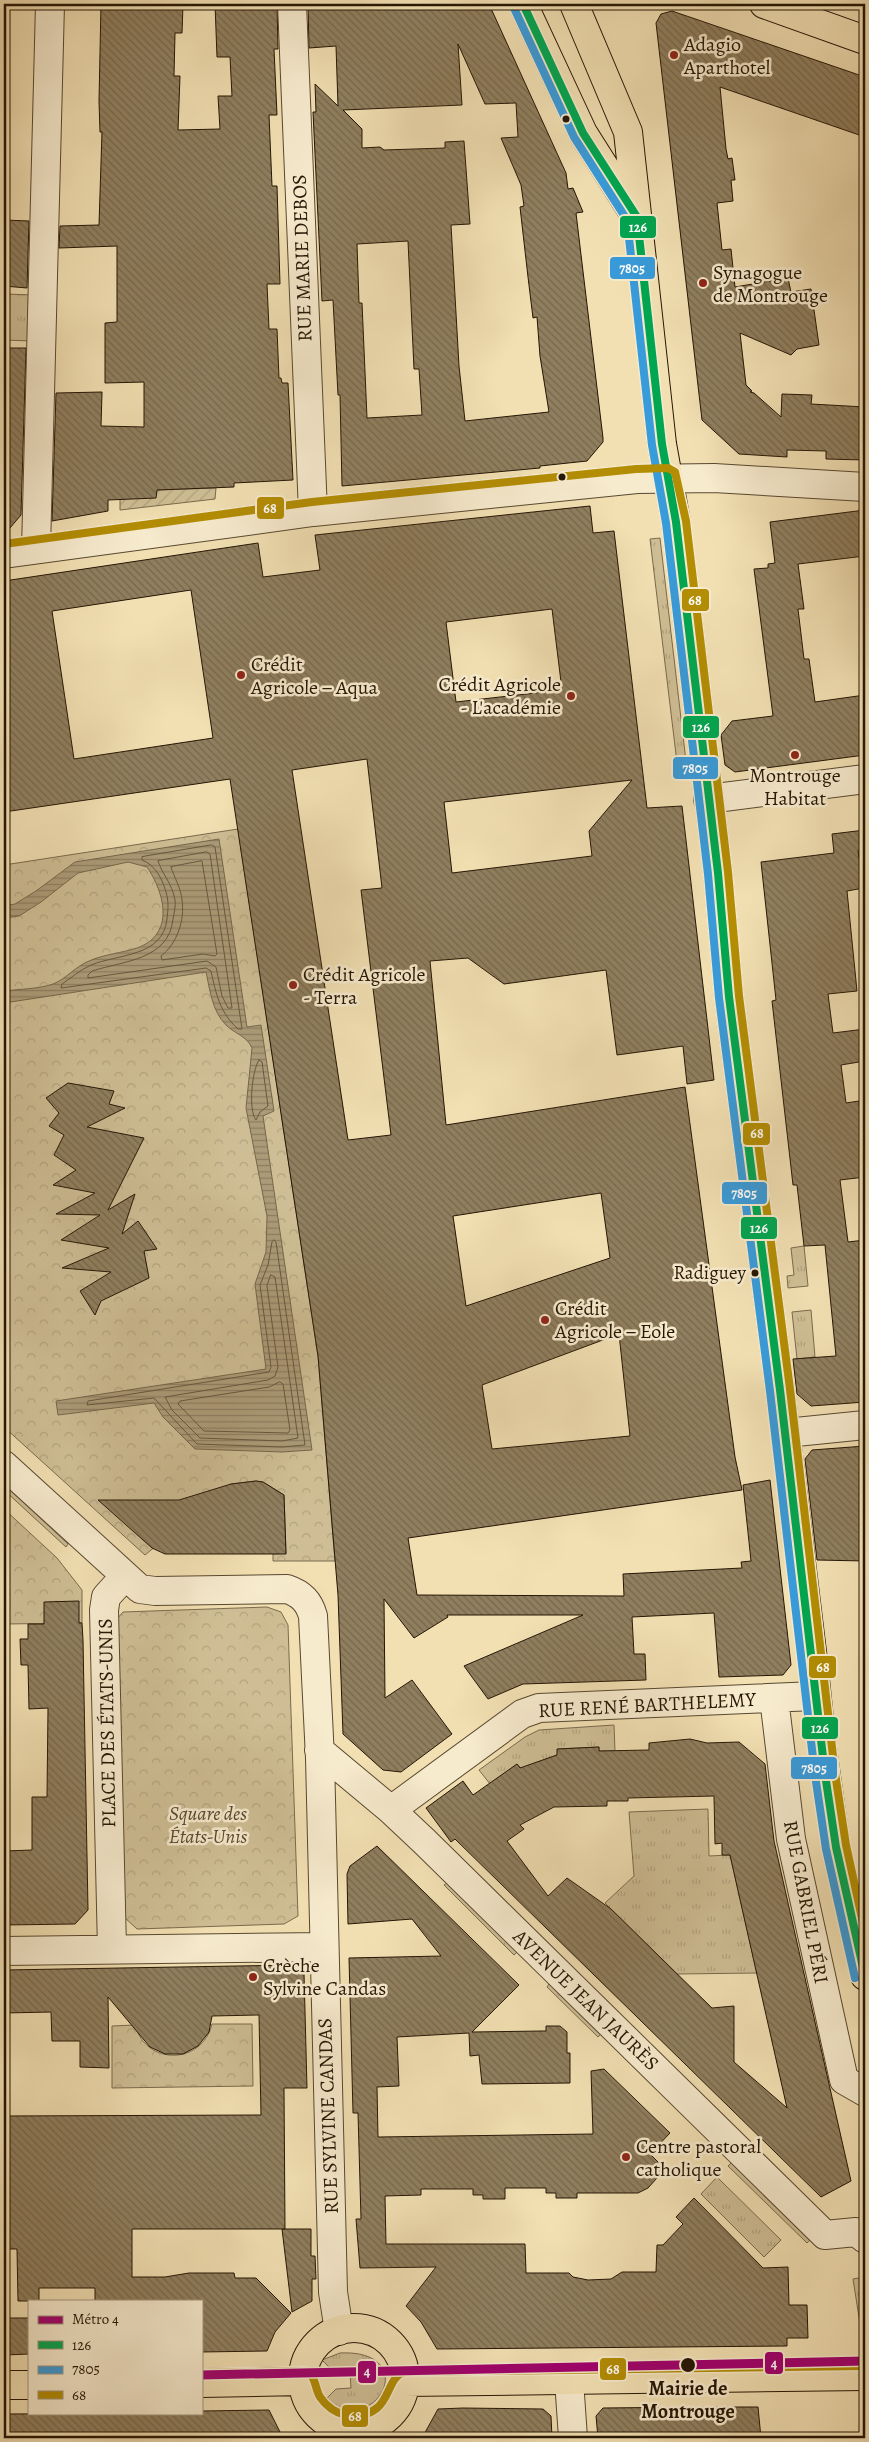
<svg xmlns="http://www.w3.org/2000/svg" width="869" height="2442" font-family="Alegreya,serif">
  <style>
    .grass { fill: url(#grass-tufts); stroke: #7a6a4d }
    .forest { fill: url(#forest-crowns); stroke: #7a6a4d }
    .garden { fill: url(#garden-furrows); stroke: #7a6a4d }
    .water { fill: url(#water-rules); stroke: #76664a }
    .lines { fill: none; stroke-linecap: round; stroke-linejoin: round }
    .shore { stroke: #68583e; stroke-width: 1 }
    .building { fill: url(#building-back-hatch); stroke: #251605; fill-rule: evenodd }
    .minor-casing { stroke: #584830; stroke-width: 30 }
    .major-casing { stroke: #251605; stroke-width: 30 }
    .minor { stroke: #f7ebce; stroke-width: 28 }
    .major { stroke: #f2e0b3; stroke-width: 28 }
    .bus-1-casing { stroke: #f7ebce; stroke-width: 11 }
    .bus-2-casing { stroke: #f7ebce; stroke-width: 11 }
    .bus-3-casing { stroke: #f7ebce; stroke-width: 11 }
    .bus-1 { stroke: #00a651; stroke-width: 8 }
    .bus-2 { stroke: #389bda; stroke-width: 8 }
    .bus-3 { stroke: #b38d03; stroke-width: 8 }
    .metro-1-casing { stroke: #f7ebce; stroke-width: 12 }
    .metro-1 { stroke: #a0006e; stroke-width: 9 }
    .poi-dot { fill: #8f2418; stroke: #f7ebce; stroke-width: 2 }
    .bus-dot { fill: #251605; stroke: #f7ebce; stroke-width: 2 }
    .labels { text-anchor: middle; dominant-baseline: central; stroke-width: 5; stroke-linejoin: round; paint-order: stroke }
    .bus-label { font-size: 19px; fill: #251605; stroke: #f7ebce; text-anchor: end }
    .poi-label { font-size: 20px; fill: #251605; stroke: #f7ebce; text-anchor: start }
    .street-label { font-size: 20px; fill: #251605; stroke: #f7ebce }
    .park-label { font-size: 20px; font-style: italic; fill: #584830; stroke: #f7ebce }
    .stop-label { font-size: 20px; font-weight: bold; fill: #251605; stroke: #f7ebce }
    .line-badge { stroke: #f7ebce; stroke-width: 2 }
    .badge-label { font-size: 14px; text-anchor: middle; font-weight: bold; fill: #fff }
  </style>
  <defs>
    <pattern id="grass-tufts" width="24" height="20" patternUnits="userSpaceOnUse" patternTransform="scale(1.25)"><rect width="24" height="20" fill="#cfbe95"/><path d="M3 7l-1-3M5 7V3M7 7l1-3M15 17l-1-3M17 17v-4M19 17l1-3" fill="none" stroke="#b2a37f"/></pattern>
    <pattern id="forest-crowns" width="20" height="18" patternUnits="userSpaceOnUse" patternTransform="scale(1.25)"><rect width="20" height="18" fill="#cfbe95"/><path d="M2 6a3 3 0 1 1 6 0M12 15a3 3 0 1 1 6 0" fill="none" stroke="#b2a37f"/></pattern>
    <pattern id="garden-furrows" width="10" height="10" patternUnits="userSpaceOnUse" patternTransform="scale(1.25)"><rect width="10" height="10" fill="#cfbe95"/><path d="M-1 1l2-2M0 10L10 0M9 11l2-2" fill="none" stroke="#b2a37f"/></pattern>
    <pattern id="water-rules" width="6" height="5" patternUnits="userSpaceOnUse" patternTransform="scale(1.25)"><rect width="6" height="5" fill="#ac9b78"/><path d="M0 2.5h6" fill="none" stroke="#8c7d60"/></pattern>
    <pattern id="building-back-hatch" width="6" height="6" patternUnits="userSpaceOnUse" patternTransform="scale(1.25)"><rect width="6" height="6" fill="#907f5f"/><path d="M-1 5l2 2M0 0l6 6M5-1l2 2" fill="none" stroke="#75674c"/></pattern>
  </defs>
  <rect width="100%" height="100%" fill="#f2e0b3"/>
  <filter id="stains"><feTurbulence type="fractalNoise" baseFrequency=".004" numOctaves="4"/><feColorMatrix values="0 0 0 0 .2 0 0 0 0 .09 0 0 0 0 .02 0 0 0 .5 -.17"/></filter>
  <radialGradient id="worn" r=".72"><stop offset=".6" stop-color="#630" stop-opacity="0"/><stop offset="1" stop-color="#630" stop-opacity=".3"/></radialGradient>
  <path class="grass" d="M 4,294 L 34,295 L 32,341 L 4,340 Z
    M 660,538 L 687,770 L 678,771 L 650,539 Z
    M 804,1246 L 808,1286 L 788,1288 L 787,1276 L 794,1275 L 791,1248 Z
    M 811,1310 L 815,1357 L 797,1359 L 792,1312 Z
    M 4,1484 L 68,1544 L 66,1547 L 4,1490 Z
    M 614,1725 L 615,1751 L 599,1751 L 599,1747 L 558,1749 L 557,1755 L 521,1768 L 517,1764 L 490,1784 L 479,1770 L 525,1737 L 539,1730 Z
    M 708,1809 L 709,1856 L 730,1855 L 757,1973 L 677,1974 L 605,1903 L 634,1876 L 629,1812 Z
    M 447,1883 L 517,1952 L 514,1955 L 444,1885 Z
    M 549,1984 L 601,2034 L 598,2037 L 547,1987 Z
    M 731,2163 L 810,2240 L 807,2243 L 728,2166 Z
    M 717,2177 L 781,2240 L 764,2257 L 701,2194 Z
    M 864,2277 L 865,2329 L 861,2330 L 853,2279 Z
    M 340,2353 C 419,2349 383,2436 322,2403 L 336,2389 L 351,2388 L 350,2373 L 336,2374 L 322,2360 Z"/>
  <path class="forest" d="M 238,829 L 318,1356 L 335,1561 L 273,1561 L 273,1554 L 286,1553 L 284,1495 L 263,1482 L 256,1481 L 231,1484 L 145,1555 L 4,1427 L 4,865 Z
    M 4,1509 L 57,1558 L 82,1590 L 82,1623 L 4,1624 Z
    M 267,1607 L 281,1612 L 288,1625 L 298,1916 L 284,1924 L 137,1929 L 124,1917 L 116,1620 L 123,1612 Z
    M 212,2024 L 252,2024 L 253,2086 L 112,2088 L 112,2026 L 135,2025 C 146,2066 202,2065 212,2024 Z"/>
  <path class="garden" d="M 216,488 L 215,499 L 120,510 L 120,499 L 157,490 Z"/>
  <path class="water" d="M 219,839 L 247,1027 L 261,1025 L 274,1111 L 263,1116 L 312,1450 L 282,1452 L 195,1449 L 163,1417 L 154,1403 L 58,1415 L 56,1401 L 266,1369 L 255,1284 L 266,1252 L 267,1216 L 246,1108 L 252,1048 C 247,1036 235,1034 226,1025 C 212,1011 210,990 206,972 L 4,1003 L 4,991 C 19,989 39,989 53,984 C 66,979 76,966 89,961 C 105,954 122,953 137,948 C 176,934 164,892 147,867 L 128,862 L 78,873 L 41,902 L 19,916 L 4,918 L 4,906 L 15,904 L 36,891 L 75,862 Z"/>
  <g class="lines">
    <path class="shore" d="M 212,845 L 215,847 L 242,1029 L 238,1029 C 220,1013 216,994 211,971 L 206,968 L 61,988 L 62,984 C 71,978 80,970 91,965 C 118,954 163,957 167,919 C 168,909 169,902 166,892 C 162,878 155,865 142,860 L 142,857 Z
      M 207,852 L 210,854 L 232,1008 L 228,1008 L 222,996 L 216,967 L 207,961 L 88,978 L 88,975 L 92,971 C 123,961 169,960 173,919 C 174,913 176,906 175,900 C 172,883 162,874 158,861 Z
      M 202,861 L 217,954 L 215,956 L 203,954 L 162,960 L 161,956 C 177,944 185,920 182,900 C 181,888 174,877 171,867 Z
      M 259,1060 L 262,1062 L 268,1106 L 260,1112 L 256,1120 C 248,1110 252,1070 259,1060 Z
      M 274,1240 L 276,1242 L 305,1445 L 282,1447 L 197,1444 L 154,1398 L 87,1405 L 88,1401 L 269,1372 L 271,1367 L 260,1285 L 268,1265 L 272,1242 Z
      M 271,1275 L 275,1277 L 298,1438 L 282,1441 L 200,1438 L 172,1410 L 165,1397 L 268,1380 L 275,1376 L 278,1367 L 267,1286 Z
      M 280,1382 L 283,1384 L 290,1430 L 288,1433 L 204,1431 L 178,1404 L 180,1401 L 269,1387 Z"/>
  </g>
  <path class="building" d="M 101,4 L 183,4 L 182,33 L 175,33 L 174,76 L 180,76 L 178,130 L 220,129 L 218,96 L 232,96 L 230,57 L 217,57 L 215,4 L 277,4 L 278,49 L 274,49 L 277,115 L 269,115 L 272,186 L 277,186 L 280,284 L 267,284 L 269,329 L 277,329 L 279,378 L 281,378 L 282,383 L 288,383 L 293,480 L 234,483 L 234,487 L 157,490 L 156,498 L 108,500 L 108,511 L 52,521 L 56,393 L 102,392 L 101,426 L 144,427 L 144,382 L 105,383 L 105,323 L 117,322 L 117,246 L 59,248 L 60,226 L 99,225 L 102,132 L 100,132 L 99,101 Z
    M 308,4 L 489,4 L 566,173 L 568,189 L 573,188 L 583,212 L 576,213 L 603,438 L 603,442 L 587,461 L 540,466 L 540,468 L 342,486 L 340,395 L 338,395 L 333,300 L 322,301 L 313,112 L 316,112 L 315,84 L 338,106 L 336,46 L 309,48 ZM 458,44 L 485,104 L 516,103 L 518,137 L 501,138 L 521,185 L 524,206 L 520,207 L 528,277 L 533,318 L 537,317 L 540,356 L 549,412 L 465,421 L 459,366 L 451,225 L 470,224 L 464,141 L 445,142 L 445,148 L 384,150 L 380,147 L 362,148 L 362,129 L 343,110 L 462,105 ZM 408,241 L 414,369 L 419,369 L 422,415 L 367,418 L 362,303 L 359,303 L 357,244 Z
    M 672,11 L 865,77 L 865,137 L 720,87 L 726,149 L 728,159 L 732,158 L 735,180 L 731,180 L 733,201 L 717,203 L 722,250 L 731,249 L 735,287 L 788,278 L 791,292 L 811,289 L 819,345 L 797,349 L 791,355 L 740,333 L 746,385 L 752,391 L 750,392 L 754,393 L 781,417 L 782,394 L 812,395 L 811,404 L 865,407 L 865,460 L 826,459 L 826,451 L 787,450 L 787,457 L 739,454 L 702,420 L 656,23 L 661,14 Z
    M 4,220 L 29,221 L 27,288 L 4,286 Z
    M 4,348 L 26,348 L 21,515 L 4,535 Z
    M 590,506 L 593,533 L 614,531 L 647,808 L 682,806 L 714,1080 L 687,1084 L 683,1046 L 617,1055 L 606,970 L 504,984 L 468,958 L 430,961 L 446,1125 L 685,1087 L 735,1457 L 742,1490 L 408,1538 L 417,1595 L 624,1596 L 623,1574 L 742,1568 L 741,1562 L 751,1561 L 743,1485 L 770,1480 L 791,1665 L 783,1675 L 719,1677 L 714,1613 L 632,1617 L 634,1654 L 645,1654 L 646,1680 L 523,1684 L 488,1699 L 464,1666 L 583,1615 L 447,1615 L 448,1617 L 414,1638 L 384,1599 L 385,1698 L 412,1680 L 452,1734 L 401,1772 L 383,1770 L 343,1734 L 338,1595 L 318,1356 L 230,779 L 4,812 L 4,581 L 258,543 L 263,577 L 320,570 L 315,535 ZM 191,590 L 213,738 L 74,759 L 52,611 ZM 552,609 L 562,690 L 456,702 L 446,622 ZM 367,759 L 382,888 L 361,890 L 391,1135 L 348,1140 L 292,770 ZM 632,780 L 589,831 L 592,856 L 452,873 L 444,802 ZM 601,1193 L 610,1258 L 466,1306 L 453,1216 ZM 619,1334 L 630,1436 L 492,1449 L 482,1385 Z
    M 865,510 L 865,556 L 798,564 L 804,609 L 798,609 L 804,659 L 809,659 L 815,702 L 865,695 L 865,755 L 735,772 L 725,765 L 721,735 L 732,721 L 773,716 L 754,569 L 768,568 L 768,564 L 775,563 L 770,522 Z
    M 865,830 L 865,850 L 858,851 L 864,888 L 847,891 L 857,991 L 828,994 L 833,1033 L 865,1029 L 865,1061 L 841,1065 L 846,1103 L 859,1101 L 865,1177 L 840,1180 L 848,1242 L 865,1240 L 865,1402 L 811,1406 L 797,1394 L 793,1359 L 836,1356 L 825,1245 L 804,1246 L 797,1185 L 793,1185 L 772,1001 L 776,1000 L 761,862 L 834,853 L 832,834 Z
    M 68,1083 L 114,1091 L 109,1104 L 125,1108 L 87,1127 L 144,1138 L 108,1210 L 135,1194 L 122,1234 L 138,1221 L 157,1249 L 144,1251 L 149,1278 L 101,1301 L 95,1315 L 80,1291 L 111,1272 L 62,1268 L 109,1248 L 61,1240 L 100,1215 L 56,1214 L 95,1193 L 53,1185 L 76,1170 L 54,1155 L 64,1135 L 49,1126 L 59,1113 L 46,1098 Z
    M 865,1446 L 865,1561 L 817,1560 L 805,1459 L 812,1450 Z
    M 256,1481 L 263,1482 L 284,1495 L 286,1554 L 165,1554 L 152,1548 L 98,1500 L 179,1500 L 231,1484 Z
    M 79,1601 L 79,1623 L 82,1623 L 83,1640 L 88,1910 L 75,1924 L 4,1925 L 4,1851 L 32,1850 L 32,1797 L 47,1797 L 48,1708 L 29,1709 L 28,1665 L 21,1665 L 20,1639 L 28,1639 L 28,1624 L 44,1624 L 44,1602 Z
    M 690,1739 L 707,1743 L 739,1742 L 765,1764 L 774,1841 L 851,2181 L 821,2197 L 455,1839 L 451,1842 L 426,1808 L 463,1781 L 473,1795 L 517,1764 L 520,1768 L 557,1755 L 557,1749 L 599,1747 L 599,1751 L 649,1750 L 649,1743 ZM 714,1796 L 715,1844 L 722,1843 L 722,1855 L 730,1855 L 787,2108 L 734,2062 L 734,2006 L 712,2008 L 611,1909 L 567,1878 L 548,1896 L 507,1841 L 524,1829 L 520,1825 L 554,1807 L 607,1806 L 607,1801 L 628,1801 L 628,1798 Z
    M 377,1846 L 519,1985 L 472,2032 L 542,2031 L 546,2031 L 546,2026 L 560,2026 L 567,2032 L 567,2053 L 570,2053 L 570,2083 L 482,2084 L 479,2055 L 470,2056 L 469,2033 L 397,2037 L 399,2086 L 377,2087 L 378,2137 L 593,2134 L 591,2071 L 604,2069 L 670,2133 L 650,2154 L 665,2169 L 648,2188 L 638,2193 L 577,2193 L 577,2198 L 556,2198 L 556,2193 L 546,2193 L 546,2188 L 505,2188 L 505,2199 L 483,2199 L 483,2195 L 473,2195 L 473,2189 L 421,2189 L 421,2195 L 385,2196 L 386,2244 L 525,2244 L 526,2273 L 569,2273 L 573,2277 L 588,2280 L 611,2279 L 622,2272 L 656,2272 L 657,2245 L 663,2245 L 683,2224 L 676,2217 L 694,2198 L 763,2268 L 788,2267 L 789,2305 L 807,2305 L 808,2338 L 787,2338 L 787,2346 L 437,2349 L 421,2322 L 406,2306 L 436,2267 L 360,2268 L 356,2219 L 361,2219 L 358,2113 L 353,2113 L 349,1958 L 441,1956 L 412,1919 L 348,1924 L 347,1874 L 350,1866 Z
    M 295,1965 L 304,1973 L 307,2088 L 284,2088 L 285,2229 L 132,2229 L 132,2277 L 165,2277 L 189,2273 L 234,2273 L 235,2278 L 256,2278 L 291,2313 L 275,2332 L 267,2351 L 201,2352 L 201,2301 L 95,2301 L 95,2288 L 39,2288 L 39,2301 L 18,2301 L 17,2249 L 4,2249 L 4,2116 L 261,2115 L 259,2015 L 212,2016 L 209,2032 L 198,2046 L 183,2054 L 165,2054 L 150,2047 L 108,1997 L 109,2068 L 80,2067 L 80,2041 L 52,2041 L 51,2012 L 4,2013 L 4,1970 Z
    M 282,2229 L 311,2229 L 311,2256 L 315,2256 L 316,2279 L 312,2279 L 312,2301 L 292,2312 Z
    M 4,2318 L 29,2318 L 29,2354 L 4,2355 Z
    M 707,2407 L 758,2407 L 761,2438 L 598,2438 L 596,2416 L 603,2408 Z
    M 463,2408 L 543,2409 L 551,2416 L 552,2438 L 422,2438 L 438,2409 Z
    M 269,2410 L 283,2438 L 4,2438 L 4,2414 L 201,2413 L 201,2411 Z"/>
  <g class="lines">
    <defs>
      <path id="minor" d="M 292,4 L 313,512
        M 36,549 L 50,4
        M 4,554 L 313,512 L 637,479 L 714,478 L 865,487
        M 708,799 L 865,779
        M 786,1433 L 865,1425
        M 4,1465 L 140,1589 L 155,1591 L 287,1589 C 302,1594 309,1602 313,1616 L 320,1758 L 333,2292 L 339,2331
        M 774,1698 L 791,1839 L 844,2080 L 865,2092
        M 319,1750 L 391,1810 L 425,1842 L 825,2235 L 856,2232 L 865,2239
        M 391,1810 L 522,1714 L 539,1708 L 815,1696
        M 112,1949 L 104,1610 L 106,1597 L 125,1576
        M 4,1951 L 324,1947
        M 569,2380 L 573,2438
        M 350,2430 L 351,2438"/>
      <path id="major" d="M 523,4 L 583,133 L 633,212
        M 574,4 L 628,132 L 662,444 L 676,522 L 718,873 L 729,997 L 780,1390 L 813,1660 L 822,1748 L 836,1847 L 865,1976
        M 764,4 L 865,40
        M303 2379a51 51 0 1 1 102 0a51 51 0 1 1-102 0Z
        M 405,2382 L 865,2376
        M 201,2383 L 303,2381
        M 4,2385 L 29,2385"/>
    </defs>
    <use href="#minor" class="minor-casing"/>
    <use href="#major" class="major-casing"/>
    <use href="#minor" class="minor"/>
    <use href="#major" class="major"/>
    <defs>
      <path id="bus-1" d="M 523,4 L 583,133 L 637,217 L 662,444 L 676,522 L 718,873 L 729,997 L 780,1390 L 825,1774 L 836,1847 L 865,1976"/>
      <path id="bus-2" d="M 514,8 L 574,137 L 627,220 L 652,445 L 666,523 L 708,874 L 719,998 L 770,1391 L 815,1775 L 826,1849 L 855,1978"/>
      <path id="bus-3" d="M 4,544 L 312,502 L 636,469 L 668,468 L 675,472 L 686,521 L 728,872 L 739,996 L 790,1389 L 835,1773 L 846,1845 L 865,1932
        M 201,2373 L 306,2371 C 316,2376 315,2389 320,2397 C 333,2416 358,2423 377,2408 C 389,2399 390,2376 404,2372 L 865,2366"/>
    </defs>
    <use href="#bus-1" class="bus-1-casing"/>
    <use href="#bus-2" class="bus-2-casing"/>
    <use href="#bus-3" class="bus-3-casing"/>
    <use href="#bus-1" class="bus-1"/>
    <use href="#bus-2" class="bus-2"/>
    <use href="#bus-3" class="bus-3"/>
    <defs>
      <path id="metro-1" d="M 201,2375 L 865,2361"/>
    </defs>
    <use href="#metro-1" class="metro-1-casing"/>
    <use href="#metro-1" class="metro-1"/>
  </g>
  <g class="poi-dot">
    <circle cx="674" cy="55" r="5"/>
    <circle cx="703" cy="283" r="5"/>
    <circle cx="241" cy="675" r="5"/>
    <circle cx="571" cy="696" r="5"/>
    <circle cx="795" cy="755" r="5"/>
    <circle cx="293" cy="985" r="5"/>
    <circle cx="545" cy="1320" r="5"/>
    <circle cx="253" cy="1977" r="5"/>
    <circle cx="626" cy="2157" r="5"/>
  </g>
  <g class="bus-dot">
    <circle cx="566" cy="119" r="4.5"/>
    <circle cx="562" cy="477" r="4.5"/>
    <circle cx="755" cy="1273" r="4.5"/>
    <circle cx="688" cy="2365" r="8"/>
  </g>
  <g class="labels">
    <g class="bus-label">
      <text x="746" y="1273">Radiguey</text>
    </g>
    <g class="poi-label">
      <text x="684" y="44">Adagio<tspan x="684" dy="23">Aparthotel</tspan></text>
      <text x="713" y="272">Synagogue<tspan x="713" dy="23">de Montrouge</tspan></text>
      <text x="251" y="664">Crédit<tspan x="251" dy="23">Agricole − Aqua</tspan></text>
      <text x="561" y="684" text-anchor="end">Crédit Agricole<tspan x="561" dy="23">- L'académie</tspan></text>
      <text x="795" y="775" text-anchor="middle">Montrouge<tspan x="795" dy="23">Habitat</tspan></text>
      <text x="303" y="974">Crédit Agricole<tspan x="303" dy="23">- Terra</tspan></text>
      <text x="555" y="1308">Crédit<tspan x="555" dy="23">Agricole − Eole</tspan></text>
      <text x="263" y="1965">Crèche<tspan x="263" dy="23">Sylvine Candas</tspan></text>
      <text x="636" y="2146">Centre pastoral<tspan x="636" dy="23">catholique</tspan></text>
    </g>
    <g class="street-label">
      <text transform="translate(302 258) rotate(-92)">RUE MARIE DEBOS</text>
      <text transform="translate(647 1705) rotate(-3)">RUE RENÉ BARTHELEMY</text>
      <text transform="translate(107 1723) rotate(-91)">PLACE DES ÉTATS-UNIS</text>
      <text transform="translate(806 1902) rotate(79)">RUE GABRIEL PÉRI</text>
      <text transform="translate(586 2000) rotate(44)">AVENUE JEAN JAURÈS</text>
      <text transform="translate(328 2116) rotate(-92)">RUE SYLVINE CANDAS</text>
    </g>
    <g class="park-label">
      <text x="208" y="1813">Square des<tspan x="208" dy="23">États-Unis</tspan></text>
    </g>
    <g class="stop-label">
      <text x="688" y="2388">Mairie de<tspan x="688" dy="23">Montrouge</tspan></text>
    </g>
  </g>
  <g class="line-badge">
    <rect x="619" y="215" width="38" height="24" rx="5" fill="#00a651"/>
    <rect x="609" y="256" width="47" height="24" rx="5" fill="#389bda"/>
    <rect x="256" y="496" width="29" height="24" rx="5" fill="#b38d03"/>
    <rect x="681" y="588" width="29" height="24" rx="5" fill="#b38d03"/>
    <rect x="682" y="715" width="38" height="24" rx="5" fill="#00a651"/>
    <rect x="672" y="756" width="47" height="24" rx="5" fill="#389bda"/>
    <rect x="742" y="1122" width="29" height="24" rx="5" fill="#b38d03"/>
    <rect x="721" y="1181" width="47" height="24" rx="5" fill="#389bda"/>
    <rect x="740" y="1216" width="38" height="24" rx="5" fill="#00a651"/>
    <rect x="808" y="1655" width="29" height="24" rx="5" fill="#b38d03"/>
    <rect x="801" y="1716" width="38" height="24" rx="5" fill="#00a651"/>
    <rect x="790" y="1756" width="48" height="24" rx="5" fill="#389bda"/>
    <rect x="764" y="2351" width="20" height="24" rx="5" fill="#a0006e"/>
    <rect x="599" y="2357" width="28" height="24" rx="5" fill="#b38d03"/>
    <rect x="357" y="2360" width="20" height="24" rx="5" fill="#a0006e"/>
    <rect x="341" y="2404" width="28" height="24" rx="5" fill="#b38d03"/>
  </g>
  <g class="badge-label">
    <text x="638" y="232">126</text>
    <text x="632" y="273">7805</text>
    <text x="270" y="513">68</text>
    <text x="695" y="605">68</text>
    <text x="701" y="732">126</text>
    <text x="695" y="773">7805</text>
    <text x="757" y="1138">68</text>
    <text x="744" y="1198">7805</text>
    <text x="759" y="1233">126</text>
    <text x="823" y="1672">68</text>
    <text x="820" y="1733">126</text>
    <text x="814" y="1773">7805</text>
    <text x="774" y="2368">4</text>
    <text x="613" y="2374">68</text>
    <text x="367" y="2376">4</text>
    <text x="355" y="2421">68</text>
  </g>
  <rect width="869" height="2442" fill="none" stroke="#f2e0b3" stroke-width="20"/>
  <rect x="5" y="5" width="859" height="2432" fill="none" stroke="#251605" stroke-width="2.5"/>
  <rect x="10" y="10" width="849" height="2422" fill="none" stroke="#251605"/>
  <rect x="28" y="2300" width="175" height="115" fill="#f7ebce" stroke="#a3967e"/>
  <rect x="38" y="2316" width="25" height="8" fill="#a0006e" stroke="#a3967e"/>
  <text x="72" y="2324" font-size="15" fill="#251605">Métro 4</text>
  <rect x="38" y="2341" width="25" height="8" fill="#00a651" stroke="#a3967e"/>
  <text x="72" y="2350" font-size="15" fill="#251605">126</text>
  <rect x="38" y="2366" width="25" height="8" fill="#389bda" stroke="#a3967e"/>
  <text x="72" y="2374" font-size="15" fill="#251605">7805</text>
  <rect x="38" y="2391" width="25" height="8" fill="#b38d03" stroke="#a3967e"/>
  <text x="72" y="2400" font-size="15" fill="#251605">68</text>
  <rect width="100%" height="100%" filter="url(#stains)"/>
  <rect width="100%" height="100%" fill="url(#worn)"/>
</svg>
